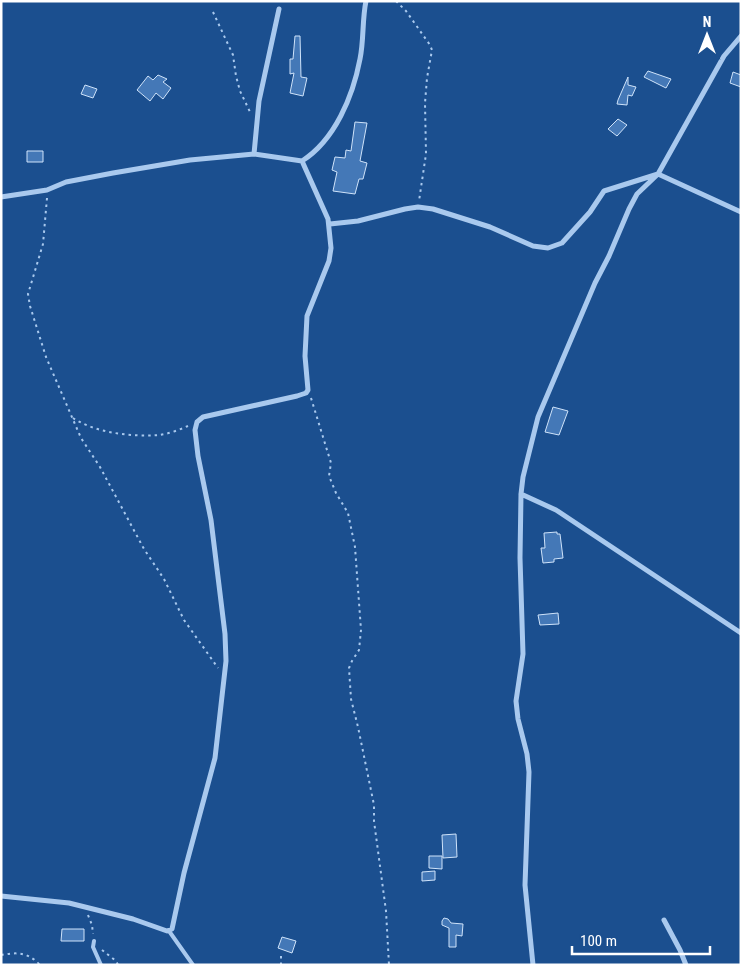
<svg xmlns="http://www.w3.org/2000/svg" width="742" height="966" font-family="'Roboto Condensed',sans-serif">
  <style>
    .building { fill: #4478b7; stroke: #cfe3fa }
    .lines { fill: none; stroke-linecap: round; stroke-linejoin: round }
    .path { stroke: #a9c9ee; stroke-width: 2; stroke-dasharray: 2.5 4; stroke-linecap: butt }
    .service { stroke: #a9c9ee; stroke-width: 4 }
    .minor { stroke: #a9c9ee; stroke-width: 5 }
  </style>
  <rect width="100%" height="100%" fill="#1b4f8f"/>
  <path class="building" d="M 295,36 L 300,36 L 301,77 L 307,78 L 303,96 L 290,93 L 294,73 L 290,74 L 290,59 L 293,59 Z
    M 648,71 L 671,79 L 666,88 L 644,77 Z
    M 733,72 L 741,75 L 741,87 L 730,83 Z
    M 158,75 L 167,79 L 163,82 L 171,88 L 163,99 L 156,93 L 150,101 L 137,90 L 148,76 L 153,80 Z
    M 628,77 L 628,85 L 636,87 L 632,96 L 628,95 L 627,105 L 617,104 L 618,100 Z
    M 85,85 L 97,89 L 93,98 L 81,94 Z
    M 618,119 L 627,125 L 617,136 L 608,129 Z
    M 355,122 L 367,123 L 360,161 L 367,163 L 363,179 L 359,179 L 355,194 L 333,191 L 337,172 L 332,170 L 335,157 L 345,158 L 346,150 L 351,151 Z
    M 27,151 L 43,151 L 43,162 L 27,162 Z
    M 553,407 L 568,411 L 559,435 L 545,432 Z
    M 557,532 L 557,534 L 560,534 L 563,558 L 554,559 L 554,562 L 543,563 L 541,548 L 545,548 L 544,533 Z
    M 558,613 L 559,624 L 540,625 L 538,615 Z
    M 456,834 L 457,857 L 443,858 L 442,835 Z
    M 429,856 L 442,856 L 442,869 L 429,868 Z
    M 435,871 L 435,880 L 422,881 L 422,872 Z
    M 444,918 L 448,919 L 451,923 L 463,924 L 462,936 L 456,935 L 456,947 L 449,947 L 449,928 L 442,925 L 442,921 Z
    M 62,929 L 84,929 L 84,941 L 61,941 Z
    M 282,937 L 296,941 L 292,953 L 278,948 Z"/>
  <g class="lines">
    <path class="path" d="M 396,1 L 406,11 L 430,45 L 432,50 L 427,78 L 425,103 L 426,154 L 419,201
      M 213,12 L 233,55 L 236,76 L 240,91 L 250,112
      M 47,198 L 43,244 L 28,294 L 30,306 L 46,357 L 81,438 L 100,467 L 144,549 L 164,579 L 184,620 L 218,668
      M 311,398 L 331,463 L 329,476 L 336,493 L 348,513 L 355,547 L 361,630 L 359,650 L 352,661 L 349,668 L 351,699 L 358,727 L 374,805 L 374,821 L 386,911 L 389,965
      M 73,418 C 96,433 131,437 159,435 C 168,434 179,430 188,426
      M 88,915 L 92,925 L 93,934
      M 102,950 L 116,961 L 118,965
      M 1,955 C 17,952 28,952 40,965
      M 281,965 L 281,955"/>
    <path class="service" d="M 169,931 L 193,965
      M 94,941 L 93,947 L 101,965"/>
    <path class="minor" d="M 254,154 L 259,101 L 279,9
      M 1,197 L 47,190 L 66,182 L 113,173 L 190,160 L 254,154 L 302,161 C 335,140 353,96 360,59 C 364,40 362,20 366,1
      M 330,224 L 358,221 L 405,209 L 418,207 L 433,209 L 490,227 L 533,246 L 548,248 L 562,243 L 590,212 L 604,191 L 658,174 L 741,212
      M 521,494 L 556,510 L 741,633
      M 1,896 L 69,903 L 133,919 L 167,931 L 172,929 L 184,873 L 215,758 L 226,661 L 225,634 L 211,520 L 198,456 L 195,430 L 197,422 L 203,417 L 297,396 L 306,393 L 308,390 L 305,356 L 307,316 L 329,261 L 331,248 L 328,219 L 302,161
      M 664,920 L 680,950 L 686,965
      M 533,965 L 525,885 L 529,772 L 527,754 L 518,719 L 516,701 L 523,654 L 520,558 L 521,494 L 523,477 L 538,417 L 595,283 L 609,256 L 629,209 L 637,194 L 658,174 L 724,56 L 741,36"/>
  </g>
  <rect width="742" height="966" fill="none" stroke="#ffffff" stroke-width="5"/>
  <g transform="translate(707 35)" stroke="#1b4f8f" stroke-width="4" paint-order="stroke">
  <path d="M0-4L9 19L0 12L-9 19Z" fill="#ffffff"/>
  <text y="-8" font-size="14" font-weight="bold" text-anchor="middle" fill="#ffffff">N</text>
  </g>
  <path d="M572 946v8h138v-8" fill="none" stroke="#ffffff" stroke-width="2.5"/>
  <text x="580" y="946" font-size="15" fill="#ffffff" stroke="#1b4f8f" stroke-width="4" paint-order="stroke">100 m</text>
</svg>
